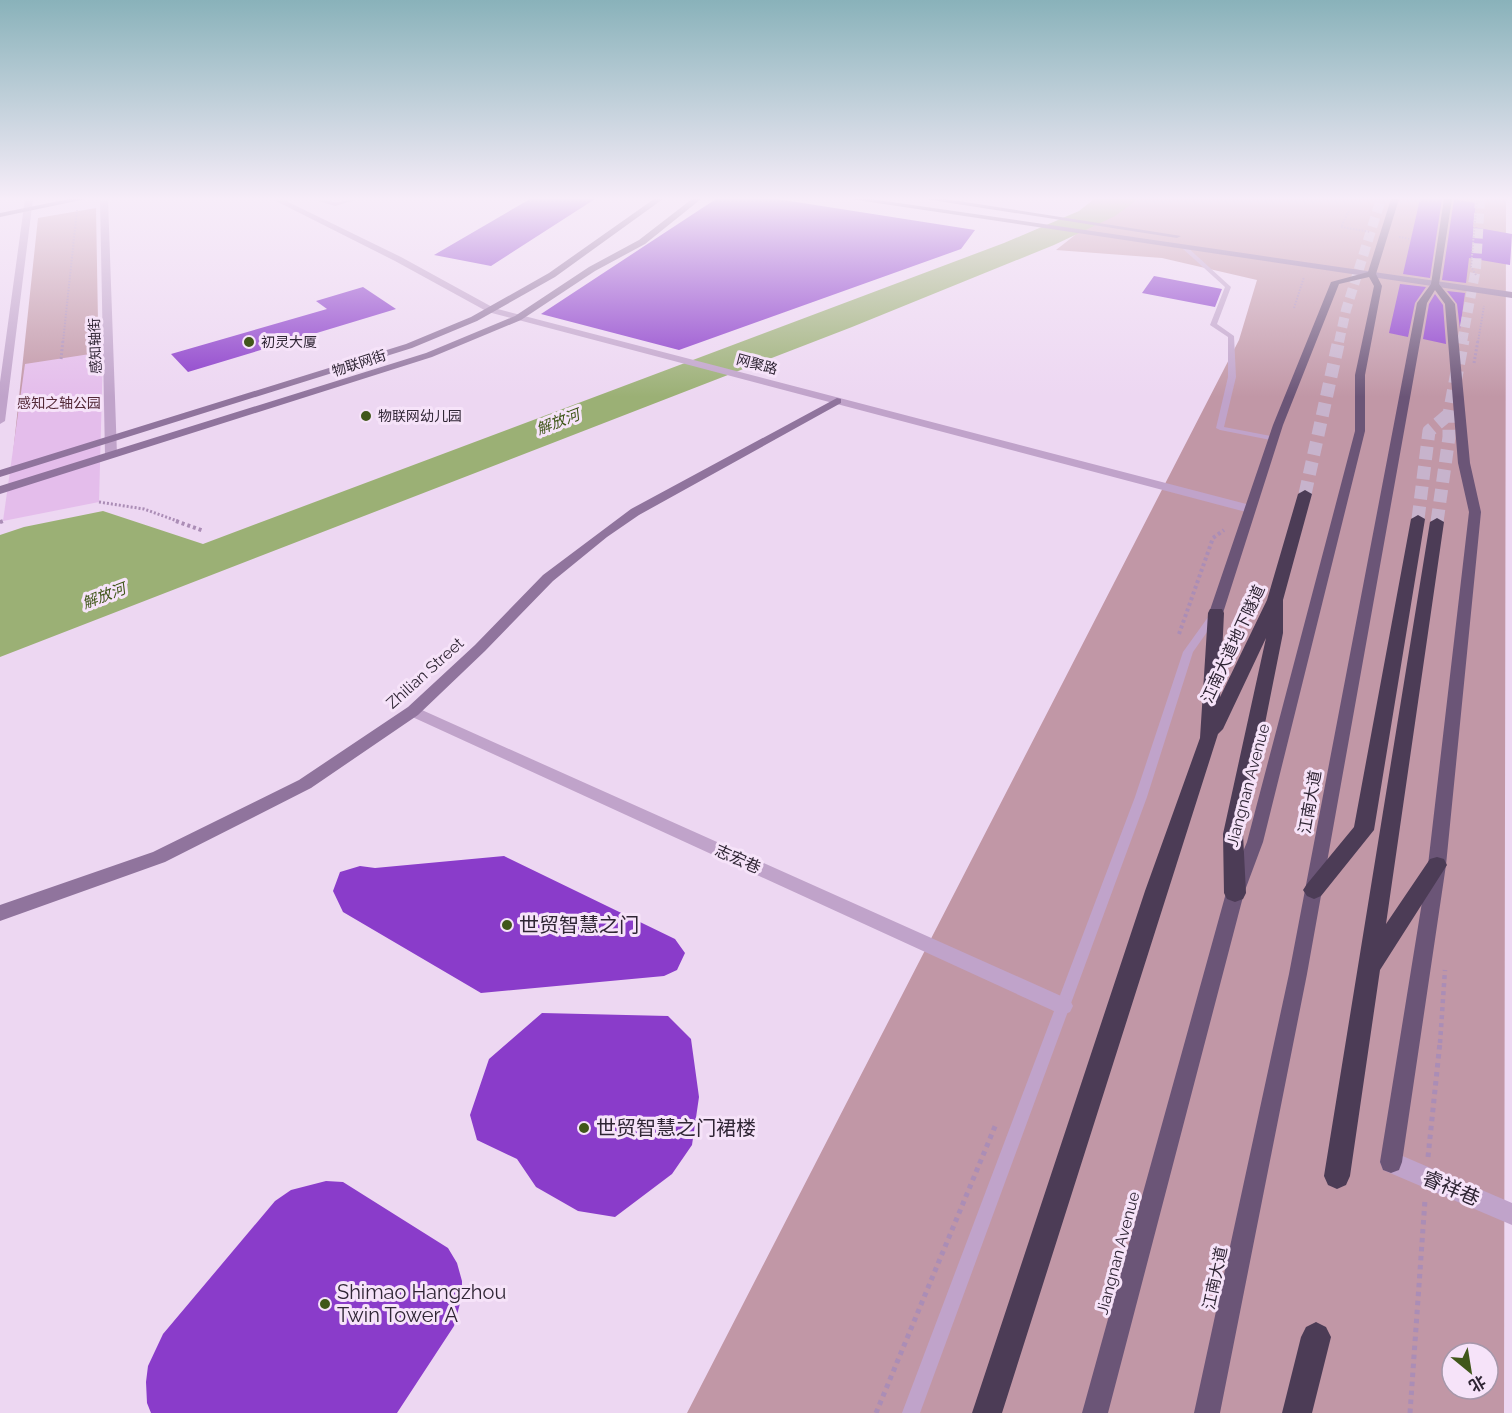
<svg xmlns="http://www.w3.org/2000/svg" width="1512" height="1413" font-family="Raleway,'Noto Sans SC',sans-serif">
  <style>
    .green { fill: #c197a6; fill-rule: evenodd }
    .plaza { fill: #e4bdeb }
    .water { fill: #9bb075 }
    .building { fill: #8a3cca }
    .lines { fill: none; stroke-linecap: round; stroke-linejoin: round }
    .highway-tunnel-far1 { stroke: #c7b3cc; stroke-width: 10; stroke-dasharray: 10 5; stroke-linecap: butt }
    .highway-tunnel { stroke: #c7b3cc; stroke-width: 13; stroke-dasharray: 13 7; stroke-linecap: butt }
    .path-far4 { stroke: #ab8db6; stroke-width: 2; stroke-dasharray: 1.5 1.5; stroke-linecap: butt }
    .path-far3 { stroke: #ab8db6; stroke-width: 3; stroke-dasharray: 2 2; stroke-linecap: butt }
    .path-far2 { stroke: #ab8db6; stroke-width: 4; stroke-dasharray: 3 3; stroke-linecap: butt }
    .path-far1 { stroke: #ab8db6; stroke-width: 4.5; stroke-dasharray: 4 4; stroke-linecap: butt }
    .path { stroke: #ab8db6; stroke-width: 5; stroke-dasharray: 4.5 4.5; stroke-linecap: butt }
    .lane { fill: #c0a3ca; fill-rule: evenodd }
    .street { fill: #c0a3ca; fill-rule: evenodd }
    .secondary { fill: #90749d; fill-rule: evenodd }
    .primary { fill: #6b5577; fill-rule: evenodd }
    .highway { fill: #4c3c56; fill-rule: evenodd }
    .poi-dot { fill: #40571a; stroke: #f6e3f9; stroke-width: 2 }
    .labels { text-anchor: middle; dominant-baseline: central; stroke-width: 6; stroke-linejoin: round; paint-order: stroke }
    .far-poi-label { font-size: 14px; fill: #2f2534; stroke: #f6e3f9; text-anchor: start }
    .far-street-label { font-size: 14px; fill: #2f2534; stroke: #f6e3f9 }
    .far-park-label { font-size: 14px; fill: #532836; stroke: #f6e3f9 }
    .far-water-label { font-size: 15px; font-style: italic; fill: #40571a; stroke: #f6e3f9 }
    .street-label { font-size: 16px; fill: #2f2534; stroke: #f6e3f9 }
    .near-poi-label { font-size: 20px; fill: #2f2534; stroke: #f6e3f9; text-anchor: start }
    .near-street-label { font-size: 20px; fill: #2f2534; stroke: #f6e3f9 }
  </style>
  <rect width="100%" height="100%" fill="#edd7f2"/>
  <path class="green" d="M 1121,199 L 1506,199 L 1504,1413 L 687,1413 L 1239,340 L 1257,280 L 1162,258 L 1056,250 ZM 1452,1353 L 1488,1353 L 1488,1389 L 1452,1389 Z
    M 96,208 L 100,436 L 13,454 L 38,218 Z"/>
  <path class="plaza" d="M 103,352 L 99,502 L 3,521 L 25,364 Z"/>
  <path class="water" d="M 1094,199 L 1138,199 L 1115,216 L 1054,245 L 852,327 L 0,657 L 0,535 L 24,527 L 103,511 L 203,544 L 1004,243 L 1079,211 Z"/>
  <path class="building" d="M 530,199 L 595,199 L 491,266 L 434,255 Z
    M 716,199 L 777,199 L 975,230 L 961,249 L 679,350 L 541,314 Z
    M 1420,199 L 1442,199 L 1430,278 L 1403,274 Z
    M 1454,199 L 1476,203 L 1473,227 L 1512,234 L 1510,265 L 1469,258 L 1466,283 L 1442,280 Z
    M 1154,276 L 1222,289 L 1215,307 L 1142,293 Z
    M 1400,284 L 1426,287 L 1415,303 L 1408,337 L 1389,333 Z
    M 363,287 L 396,309 L 188,372 L 171,354 L 327,309 L 316,301 Z
    M 1447,291 L 1465,293 L 1460,329 L 1457,304 Z
    M 1435,294 L 1443,305 L 1446,344 L 1423,339 L 1429,304 Z
    M 504,856 L 675,939 L 685,953 L 677,970 L 664,976 L 481,993 L 343,912 L 333,891 L 340,872 L 360,866 L 375,868 Z
    M 542,1013 L 668,1016 L 691,1039 L 699,1097 L 692,1145 L 672,1174 L 615,1217 L 578,1211 L 536,1187 L 517,1159 L 477,1140 L 470,1115 L 489,1059 Z
    M 326,1181 L 343,1182 L 448,1248 L 457,1263 L 462,1281 L 462,1296 L 454,1326 L 397,1413 L 151,1413 L 147,1403 L 146,1382 L 148,1366 L 163,1334 L 275,1201 L 291,1190 Z"/>
  <g class="lines">
    <path class="highway-tunnel-far1" d="M 1339,342 L 1346,310 L 1381,199
      M 1462,342 L 1476,268 L 1480,199"/>
    <path class="highway-tunnel" d="M 1305,494 L 1339,340
      M 1418,519 L 1429,431 L 1449,414
      M 1437,522 L 1449,437 L 1449,414 L 1463,340"/>
    <path class="path-far4" d="M 1349,211 L 1341,227 L 1370,232
      M 1399,237 L 1410,239
      M 1476,275 L 1471,267 L 1477,199
      M 1294,308 L 1304,277
      M 63,342 L 77,210
      M 1478,342 L 1484,306"/>
    <path class="path-far3" d="M 61,359 L 63,340
      M 1474,363 L 1478,340
      M 99,502 L 144,509 L 180,522
      M 0,522 L 3,521"/>
    <path class="path-far2" d="M 176,521 L 204,531
      M 0,522 L 3,521
      M 1179,634 L 1213,538 L 1224,530"/>
    <path class="path-far1" d="M 1440,1043 L 1445,970"/>
    <path class="path" d="M 1428,1157 L 1440,1042
      M 876,1413 L 996,1124
      M 1410,1413 L 1425,1200"/>
    <path class="lane" d="M 312,199 C 320,199 326,201 333,202 C 341,203 350,199 359,199 L 335,206 Z
      M 1182,246 L 1186,246 L 1231,287 L 1217,324 L 1234,336 L 1236,377 L 1224,427 L 1276,437 L 1276,441 L 1220,430 L 1216,428 L 1228,377 L 1228,337 L 1210,325 L 1225,287 L 1182,248 Z
      M 1214,612 L 1219,615 L 1193,652 L 1147,797 L 920,1413 L 902,1413 L 1135,797 L 1183,652 L 1211,613 Z"/>
    <path class="street" d="M 25,199 L 33,199 L 5,421 L 0,424 L 0,382 Z
      M 100,199 L 108,199 L 117,455 L 111,458 L 105,455 Z
      M 272,199 L 282,199 L 401,257 L 494,308 L 1254,506 L 1256,509 L 1250,513 L 1246,512 L 488,312 L 395,261 Z
      M 413,706 L 1070,1000 L 1073,1006 L 1070,1012 L 1063,1015 L 1056,1012 L 408,715 L 405,711 Z
      M 1391,1151 L 1512,1203 L 1512,1225 L 1383,1170 L 1380,1162 L 1383,1154 Z"/>
    <path class="secondary" d="M 69,199 L 86,199 L 0,217 L 0,213 Z
      M 654,199 L 663,199 L 555,277 L 477,321 L 412,348 L 0,477 L 0,470 L 406,344 L 471,317 L 549,273 Z
      M 692,199 L 701,199 L 645,244 L 595,271 L 521,320 L 432,357 L 0,494 L 0,486 L 426,353 L 515,316 L 589,267 L 639,240 Z
      M 850,199 L 871,199 L 1512,292 L 1512,298 Z
      M 925,199 L 946,199 L 1181,236 L 1177,238 Z
      M 837,398 L 841,399 L 841,403 L 639,515 L 607,537 L 553,581 L 485,651 L 418,715 L 311,788 L 165,862 L 0,921 L 0,905 L 153,852 L 299,780 L 408,707 L 475,645 L 543,575 L 631,509 Z"/>
    <path class="primary" d="M 1391,199 L 1399,199 L 1376,274 L 1382,286 L 1365,375 L 1365,431 L 1263,842 L 1244,893 L 1108,1413 L 1082,1413 L 1226,893 L 1247,842 L 1355,431 L 1355,375 L 1374,286 L 1369,277 L 1339,284 L 1283,425 L 1223,613 L 1216,617 L 1209,613 L 1273,425 L 1331,282 L 1368,272 Z
      M 1444,199 L 1452,199 L 1439,284 L 1455,304 L 1470,463 L 1481,512 L 1446,865 L 1402,1162 L 1399,1170 L 1391,1173 L 1383,1170 L 1380,1162 L 1428,865 L 1469,512 L 1458,463 L 1445,304 L 1435,290 L 1427,303 L 1307,974 L 1220,1413 L 1194,1413 L 1289,974 L 1417,303 L 1431,284 Z"/>
    <path class="highway" d="M 1305,490 L 1312,494 L 1283,600 L 1283,633 L 1243,834 L 1246,893 L 1243,899 L 1235,902 L 1227,899 L 1224,893 L 1223,834 L 1266,638 L 1223,729 L 1218,734 L 1002,1413 L 972,1413 L 1145,891 L 1200,738 L 1208,613 L 1210,609 L 1222,609 L 1224,613 L 1220,697 L 1267,600 L 1298,494 Z
      M 1418,515 L 1425,519 L 1374,830 L 1321,896 L 1314,899 L 1307,896 L 1303,890 L 1307,884 L 1354,827 L 1411,519 Z
      M 1437,518 L 1444,522 L 1386,924 L 1430,859 L 1437,857 L 1444,859 L 1447,865 L 1380,970 L 1350,1176 L 1346,1185 L 1337,1189 L 1328,1185 L 1324,1176 L 1430,522 Z
      M 1316,1322 L 1326,1327 L 1331,1337 L 1312,1413 L 1282,1413 L 1301,1337 L 1306,1327 Z"/>
  </g>
  <linearGradient id="sky" x2="0" y2="1"><stop stop-color="#89b2ba"/><stop offset="0.5" stop-color="#f7edf9"/><stop offset="1" stop-color="#f7edf9" stop-opacity="0"/></linearGradient>
  <rect width="1512" height="397" fill="url(#sky)"/>
  <g class="poi-dot">
    <circle cx="249" cy="342" r="6"/>
    <circle cx="366" cy="416" r="6"/>
    <circle cx="507" cy="925" r="6"/>
    <circle cx="584" cy="1128" r="6"/>
    <circle cx="325" cy="1304" r="6"/>
  </g>
  <g class="labels">
    <g class="far-poi-label">
      <text x="261" y="342">初灵大厦</text>
      <text x="378" y="416">物联网幼儿园</text>
    </g>
    <g class="far-street-label">
      <text transform="translate(95 346) rotate(-92)">感知轴街</text>
      <text transform="translate(359 363) rotate(-18)">物联网街</text>
      <text transform="translate(757 364) rotate(15)">网聚路</text>
    </g>
    <g class="far-park-label">
      <text x="59" y="403">感知之轴公园</text>
    </g>
    <g class="far-water-label">
      <text transform="translate(558 422) rotate(-21)">解放河</text>
      <text transform="translate(104 596) rotate(-21)">解放河</text>
    </g>
    <g class="street-label">
      <text transform="translate(1233 644) rotate(-65)">江南大道地下隧道</text>
      <text transform="translate(425 673) rotate(-42)">Zhilian Street</text>
      <text transform="translate(1248 785) rotate(-75)">Jiangnan Avenue</text>
      <text transform="translate(1310 802) rotate(-80)">江南大道</text>
      <text transform="translate(738 859) rotate(24)">志宏巷</text>
      <text transform="translate(1118 1253) rotate(-75)">Jiangnan Avenue</text>
      <text transform="translate(1215 1278) rotate(-78)">江南大道</text>
    </g>
    <g class="near-poi-label">
      <text x="519" y="925">世贸智慧之门</text>
      <text x="596" y="1128">世贸智慧之门裙楼</text>
      <text x="337" y="1292">Shimao Hangzhou<tspan x="337" dy="23">Twin Tower A</tspan></text>
    </g>
    <g class="near-street-label">
      <text transform="translate(1451 1188) rotate(23)">睿祥巷</text>
    </g>
  </g>
  <g transform="translate(1470 1371) rotate(150)"><circle r="28" fill="#f6e3f9" stroke="#a697aa" stroke-width="1.5"/>
  <path d="M0-4.5L10 22L0 15L-10 22Z" fill="#40571a"/>
  <text y="-9" font-size="16" font-weight="bold" text-anchor="middle" fill="#2f2534">北</text>
  </g>
</svg>
